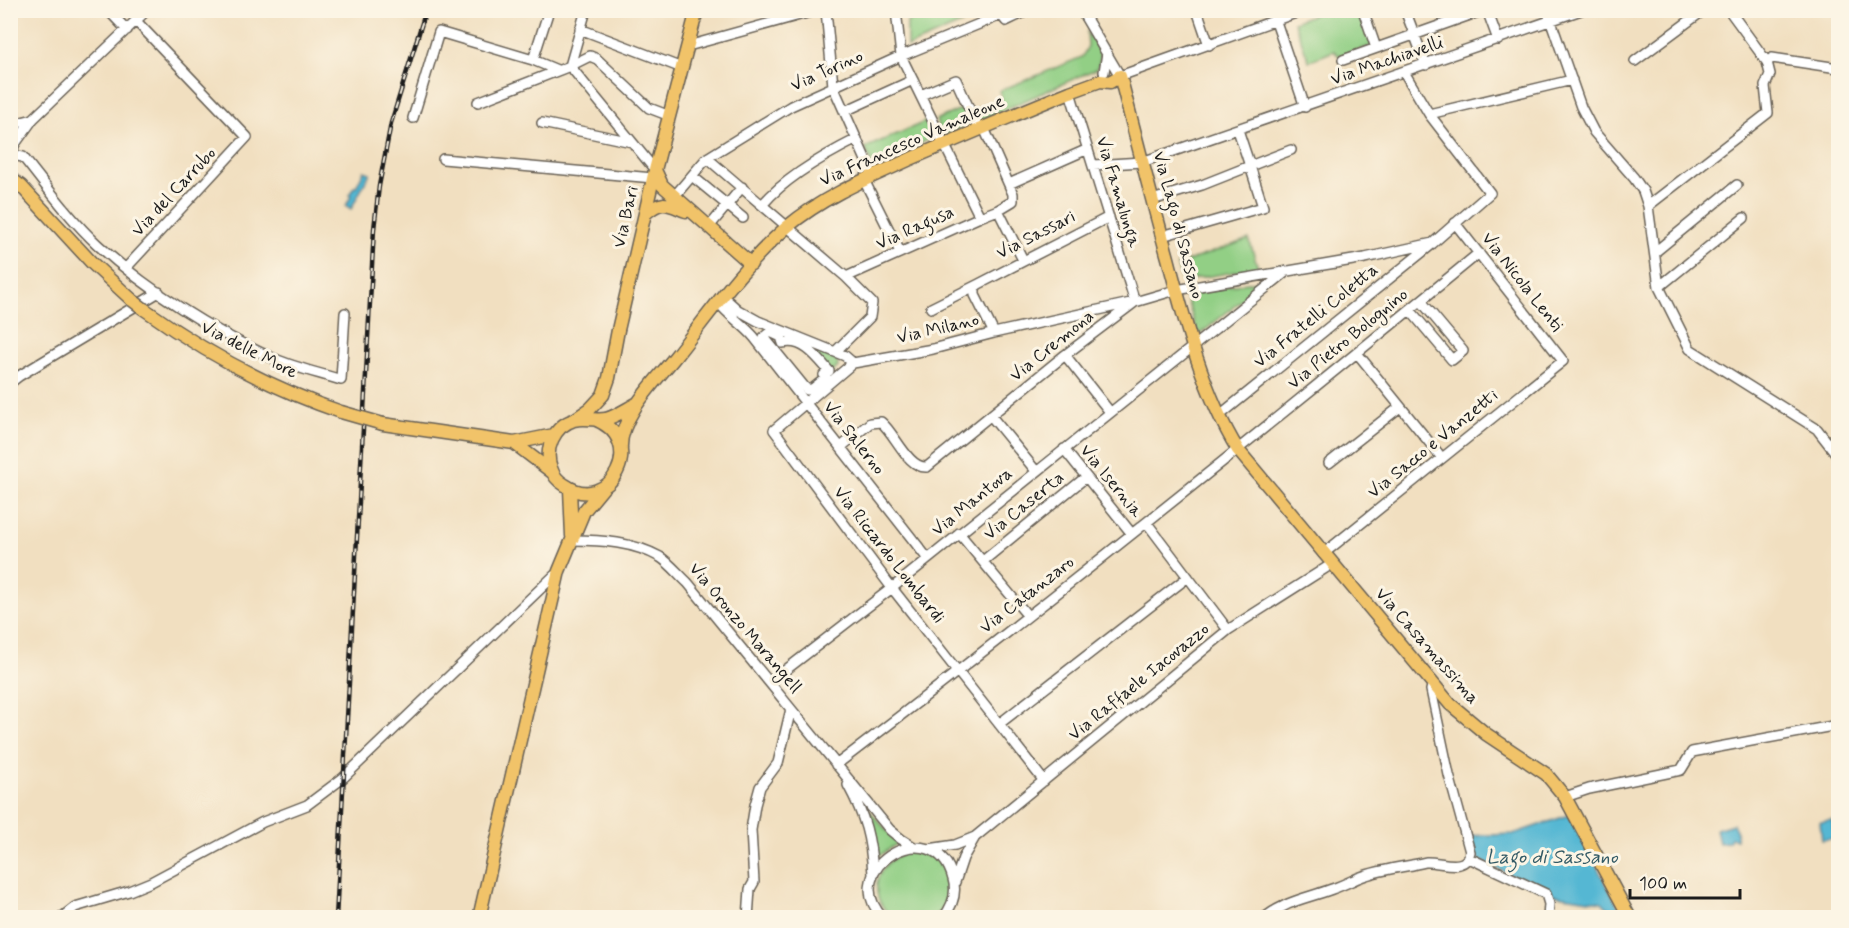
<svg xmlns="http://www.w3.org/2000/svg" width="1849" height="928" font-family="Mynerve,sans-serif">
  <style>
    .green { fill: #92cf85; stroke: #577650; stroke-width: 1.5 }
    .water { fill: #55b7d3; stroke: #386a78; stroke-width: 1.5 }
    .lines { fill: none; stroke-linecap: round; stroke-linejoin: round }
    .minor-casing { stroke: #676055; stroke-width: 12 }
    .major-casing { stroke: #676055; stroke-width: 15 }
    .minor { stroke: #fff; stroke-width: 9 }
    .major { stroke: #f1c369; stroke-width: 12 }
    .rail-casing { stroke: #1c1c1c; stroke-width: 4.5 }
    .rail { stroke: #fcf5e5; stroke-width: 2; stroke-dasharray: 7; stroke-linecap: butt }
    .major-bridge-casing { stroke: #676055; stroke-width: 15; stroke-linecap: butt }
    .major-bridge { stroke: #f1c369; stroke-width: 12 }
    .labels { text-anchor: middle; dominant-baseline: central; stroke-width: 6; stroke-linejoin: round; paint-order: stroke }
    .street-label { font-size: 18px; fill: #1c1c1c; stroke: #fcf5e5 }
    .water-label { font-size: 20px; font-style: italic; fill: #335a65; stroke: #fcf5e5 }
  </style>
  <rect width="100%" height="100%" fill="#fcf5e5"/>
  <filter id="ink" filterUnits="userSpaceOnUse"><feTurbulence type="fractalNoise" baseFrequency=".0167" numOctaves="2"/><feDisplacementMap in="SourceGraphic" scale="12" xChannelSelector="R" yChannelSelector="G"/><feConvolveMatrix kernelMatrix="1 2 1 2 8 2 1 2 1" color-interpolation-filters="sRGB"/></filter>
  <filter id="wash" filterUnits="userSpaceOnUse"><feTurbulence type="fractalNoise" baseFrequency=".008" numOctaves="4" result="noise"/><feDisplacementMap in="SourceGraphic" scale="24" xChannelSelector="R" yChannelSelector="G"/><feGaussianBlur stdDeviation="1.35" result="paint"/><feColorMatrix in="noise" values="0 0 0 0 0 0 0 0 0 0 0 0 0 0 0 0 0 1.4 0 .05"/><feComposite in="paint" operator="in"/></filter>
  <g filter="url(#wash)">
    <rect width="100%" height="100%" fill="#f1dfc0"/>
    <path class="green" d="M 934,11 L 983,11 L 984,14 L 907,47 L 907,22 Z
      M 1322,11 L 1360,11 L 1372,46 L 1339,56 L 1334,51 L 1309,61 L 1294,22 Z
      M 1087,32 C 1095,44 1106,55 1096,69 L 979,121 L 973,110 L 1002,98 L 999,91 L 1082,57 L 1088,46 Z
      M 963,108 L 970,123 L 943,135 L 936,120 Z
      M 927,121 L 934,137 L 873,166 L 865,148 Z
      M 1249,239 L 1258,268 L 1182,281 L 1177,265 Z
      M 1266,280 L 1198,336 L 1185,293 Z
      M 802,344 L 837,360 L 838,367 L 826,378 L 828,371 Z
      M 866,807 L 898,843 L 879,856 L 872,822 Z
      M 912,851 C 920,853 928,854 935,859 C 954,874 953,904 934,917 L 892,917 C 863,893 878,858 912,851 Z"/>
    <path class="water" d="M 364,171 L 370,173 L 351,209 L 346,206 L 351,196 L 349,195 L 354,187 L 356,187 Z
      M 1569,815 L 1624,917 L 1617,917 L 1602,902 L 1551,894 L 1479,860 L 1475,855 L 1469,836 L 1513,834 Z
      M 1832,820 L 1835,838 L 1822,840 L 1820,822 Z
      M 1733,824 L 1736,830 L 1736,839 L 1731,838 L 1729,842 L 1719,843 L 1716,829 Z"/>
  </g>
  <g filter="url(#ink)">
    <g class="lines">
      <defs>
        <path id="minor" d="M 108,10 L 127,30
          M 679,10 L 695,16
          M 747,10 L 747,12
          M 826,10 L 833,86 L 873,176
          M 896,10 L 901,56 L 980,217
          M 1081,10 L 1120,76 L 1304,10
          M 1197,10 L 1209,45
          M 1272,10 L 1305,107
          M 1363,10 L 1376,48
          M 1405,10 L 1426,65
          M 1487,10 L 1498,40
          M 1547,10 L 1581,107 L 1594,132 L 1634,178 L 1643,191 L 1648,206 L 1659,287 L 1690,349 L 1817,429 L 1838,456
          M 1729,10 L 1767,62 L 1772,58 L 1838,68
          M 999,12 L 1006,21 L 1029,10
          M 580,29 L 682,68
          M 688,46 L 818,10
          M 533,60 L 549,10
          M 1343,60 L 1484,10
          M 1635,61 L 1704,10
          M 570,66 L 655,170
          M 570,66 L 586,10
          M 1104,72 L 1107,53
          M 921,95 L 956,80 L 979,130
          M 478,102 L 570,66 L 590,56 L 597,59 L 649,108 L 670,116
          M 845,111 L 913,80
          M 1429,114 L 1572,80
          M 413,118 L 439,32 L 533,60 L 557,70
          M 542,123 L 632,142
          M 10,125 L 33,119
          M 1238,130 L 1250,166 L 1291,150
          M 12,148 L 33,119 L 147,10
          M 11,155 L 23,157 C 47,187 70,219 98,245 C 146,289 215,333 275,359 C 296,368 319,373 341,380 L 345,313
          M 707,158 L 846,277 L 872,303 L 870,317 L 835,352
          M 443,159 L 653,178 L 658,180
          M 1093,165 L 1142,162 L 1581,10
          M 692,176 L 743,218
          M 864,180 L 900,252
          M 1009,184 L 1088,149
          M 672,199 L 707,158 L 791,106 L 901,56 L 1001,15
          M 1152,200 L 1202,185 L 1250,166 L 1263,207 L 1162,236
          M 763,204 C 786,177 825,155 857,139
          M 1648,206 L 1768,113 L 1765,86 L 1770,74 L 1767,62
          M 998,210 L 1023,260
          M 709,227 L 742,187
          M 1655,252 L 1737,185
          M 126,268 L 247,137 L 136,21
          M 846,277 L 980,217 L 998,210 L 1013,201 L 1013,194 L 984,128
          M 1659,287 L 1744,218
          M 931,308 L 979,284
          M 1410,310 L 1452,360 L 1463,351 L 1421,301
          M 770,332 L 781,337 L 783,343 C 803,338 817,357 829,371 L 824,375 L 826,378 L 811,390 L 809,389 L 807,390 L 764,337 Z
          M 994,333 L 975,295 L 975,287 L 979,284 L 1109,217
          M 1357,353 L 1442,458
          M 1065,355 L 1110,412
          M 853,363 L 774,430 L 892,588 L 1044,781
          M 10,383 L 19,376 L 159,292
          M 1220,415 L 1431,245
          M 991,416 L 1036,471
          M 841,447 L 870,423 L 881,422 C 895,433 908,469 927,467 L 1065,355 L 1135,302 L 1070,92
          M 1064,449 L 1132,534
          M 1329,463 L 1400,407
          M 1147,523 L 1228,630
          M 959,533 L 1027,615
          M 572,540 C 602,540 633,542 660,557 C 670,563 679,575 688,583 L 890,830 L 901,839 L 914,847
          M 1323,554 L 1563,361 L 1455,223
          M 928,559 L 754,337 C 743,324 729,316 719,303 L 728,301 L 738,310 L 758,321 L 845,356 L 853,363 L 933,349 L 994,333 L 1135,302 L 1176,290 L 1365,258 L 1433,243 L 1490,193 L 1429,114 L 1404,72
          M 983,561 L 1086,477
          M 770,682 L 892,588 L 1287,271
          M 999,724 L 1188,577
          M 836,765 C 1054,599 1267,427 1479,253
          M 848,785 C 865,816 871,839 873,874
          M 1565,797 L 1589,789 L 1681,770 L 1692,752 L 1838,725
          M 975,837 L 1228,630 L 1332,564
          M 929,849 L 955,845 L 975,837 L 963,858 L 955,882
          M 1469,858 L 1546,894 L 1549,904 L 1548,918
          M 61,918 L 75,907 L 129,891 L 151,882 L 263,822 L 307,805 L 343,778 L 559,571
          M 748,918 L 750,889 L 754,882 L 751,830 L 755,805 L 760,787 L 778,763 L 791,709
          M 883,918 C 835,867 935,810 953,879 C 957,893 952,907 943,918
          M 1264,918 C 1288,900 1305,899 1332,889 C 1341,886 1349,882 1358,878 C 1375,871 1394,868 1412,865 C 1417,864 1422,863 1426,862 C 1441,861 1466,873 1470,852 L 1449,775 L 1431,690 L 1433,682"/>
        <path id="major" d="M 1120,76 C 1136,137 1151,197 1168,258 C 1184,320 1204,395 1238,450 L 1450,704 L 1486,734 L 1546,774 L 1565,797 L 1630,918
          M 10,141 L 12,148 L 10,156
          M 655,170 L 662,185 L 751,264
          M 10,178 L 21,186 L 92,263 L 132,300
          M 646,213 C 663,199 667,204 686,211
          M 144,309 C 204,352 270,388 341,412
          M 594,419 C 650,440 609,516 565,485 C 558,481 553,475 551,468 C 544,449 554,426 574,420 C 584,417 595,421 606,419 C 617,416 628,408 638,403
          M 574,420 L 590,409 L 603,395 L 609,378 L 618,330 L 655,170 L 697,10
          M 383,424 L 514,443 L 554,435
          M 514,443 L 552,472
          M 621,449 C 619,417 655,382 675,357 C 710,313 744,264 787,227 C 825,195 871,177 915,157 C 966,135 1018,113 1070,92 L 1100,81 L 1110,82 L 1120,76
          M 570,489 L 572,536
          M 479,918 L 559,571 L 584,511 L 603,488"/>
      </defs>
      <use href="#minor" class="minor-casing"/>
      <use href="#major" class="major-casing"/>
      <use href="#minor" class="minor"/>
      <use href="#major" class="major"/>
      <defs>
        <path id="rail" d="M 336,918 L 374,229 L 379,186 L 391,123 L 426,10"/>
      </defs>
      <use href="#rail" class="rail-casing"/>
      <use href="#rail" class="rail"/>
      <defs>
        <path id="major-bridge" d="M 132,300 L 144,309
          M 341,412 L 383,424"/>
      </defs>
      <use href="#major-bridge" class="major-bridge-casing"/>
      <use href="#major-bridge" class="major-bridge"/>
    </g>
  </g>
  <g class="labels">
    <g class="street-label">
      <text transform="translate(1387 61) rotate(-19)">Via Machiavelli</text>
      <text transform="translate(827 71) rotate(-24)">Via Torino</text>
      <text transform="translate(912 141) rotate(-24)">Via Francesco Vamaleone</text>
      <text transform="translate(174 192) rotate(-47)">Via del Carrubo</text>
      <text transform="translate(1118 192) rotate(73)">Via Famalunga</text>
      <text transform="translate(626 217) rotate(-77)">Via Bari</text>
      <text transform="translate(1178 225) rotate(75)">Via Lago di Sassano</text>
      <text transform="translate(915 228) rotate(-24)">Via Ragusa</text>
      <text transform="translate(1036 235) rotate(-27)">Via Sassari</text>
      <text transform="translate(1522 282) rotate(52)">Via Nicola Lenti</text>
      <text transform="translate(1316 316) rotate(-39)">Via Fratelli Coletta</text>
      <text transform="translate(938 329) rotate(-13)">Via Milano</text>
      <text transform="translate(1348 339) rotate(-39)">Via Pietro Bolognino</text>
      <text transform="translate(1052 346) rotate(-39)">Via Cremona</text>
      <text transform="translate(249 350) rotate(27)">Via delle More</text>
      <text transform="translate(854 438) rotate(52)">Via Salerno</text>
      <text transform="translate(1433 444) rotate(-39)">Via Sacco e Vanzetti</text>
      <text transform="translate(1111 481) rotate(51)">Via Isernia</text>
      <text transform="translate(972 502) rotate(-39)">Via Mantova</text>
      <text transform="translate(1024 506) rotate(-39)">Via Caserta</text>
      <text transform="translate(889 555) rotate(52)">Via Riccardo Lombardi</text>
      <text transform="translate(1027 595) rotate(-38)">Via Catanzaro</text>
      <text transform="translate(745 628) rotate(50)">Via Oronzo Marangell</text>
      <text transform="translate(1427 646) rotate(49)">Via Casamassima</text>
      <text transform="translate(1139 682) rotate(-39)">Via Raffaele Iacovazzo</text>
    </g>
    <g class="water-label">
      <text x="1552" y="857">Lago di Sassano</text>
    </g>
  </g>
  <rect width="1849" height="928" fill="none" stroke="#fcf5e5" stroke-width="36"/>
  <path d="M1630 889v9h110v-9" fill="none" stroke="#1c1c1c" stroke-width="3"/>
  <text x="1639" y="889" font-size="18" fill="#1c1c1c" stroke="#fcf5e5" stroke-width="4.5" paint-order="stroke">100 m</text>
</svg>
